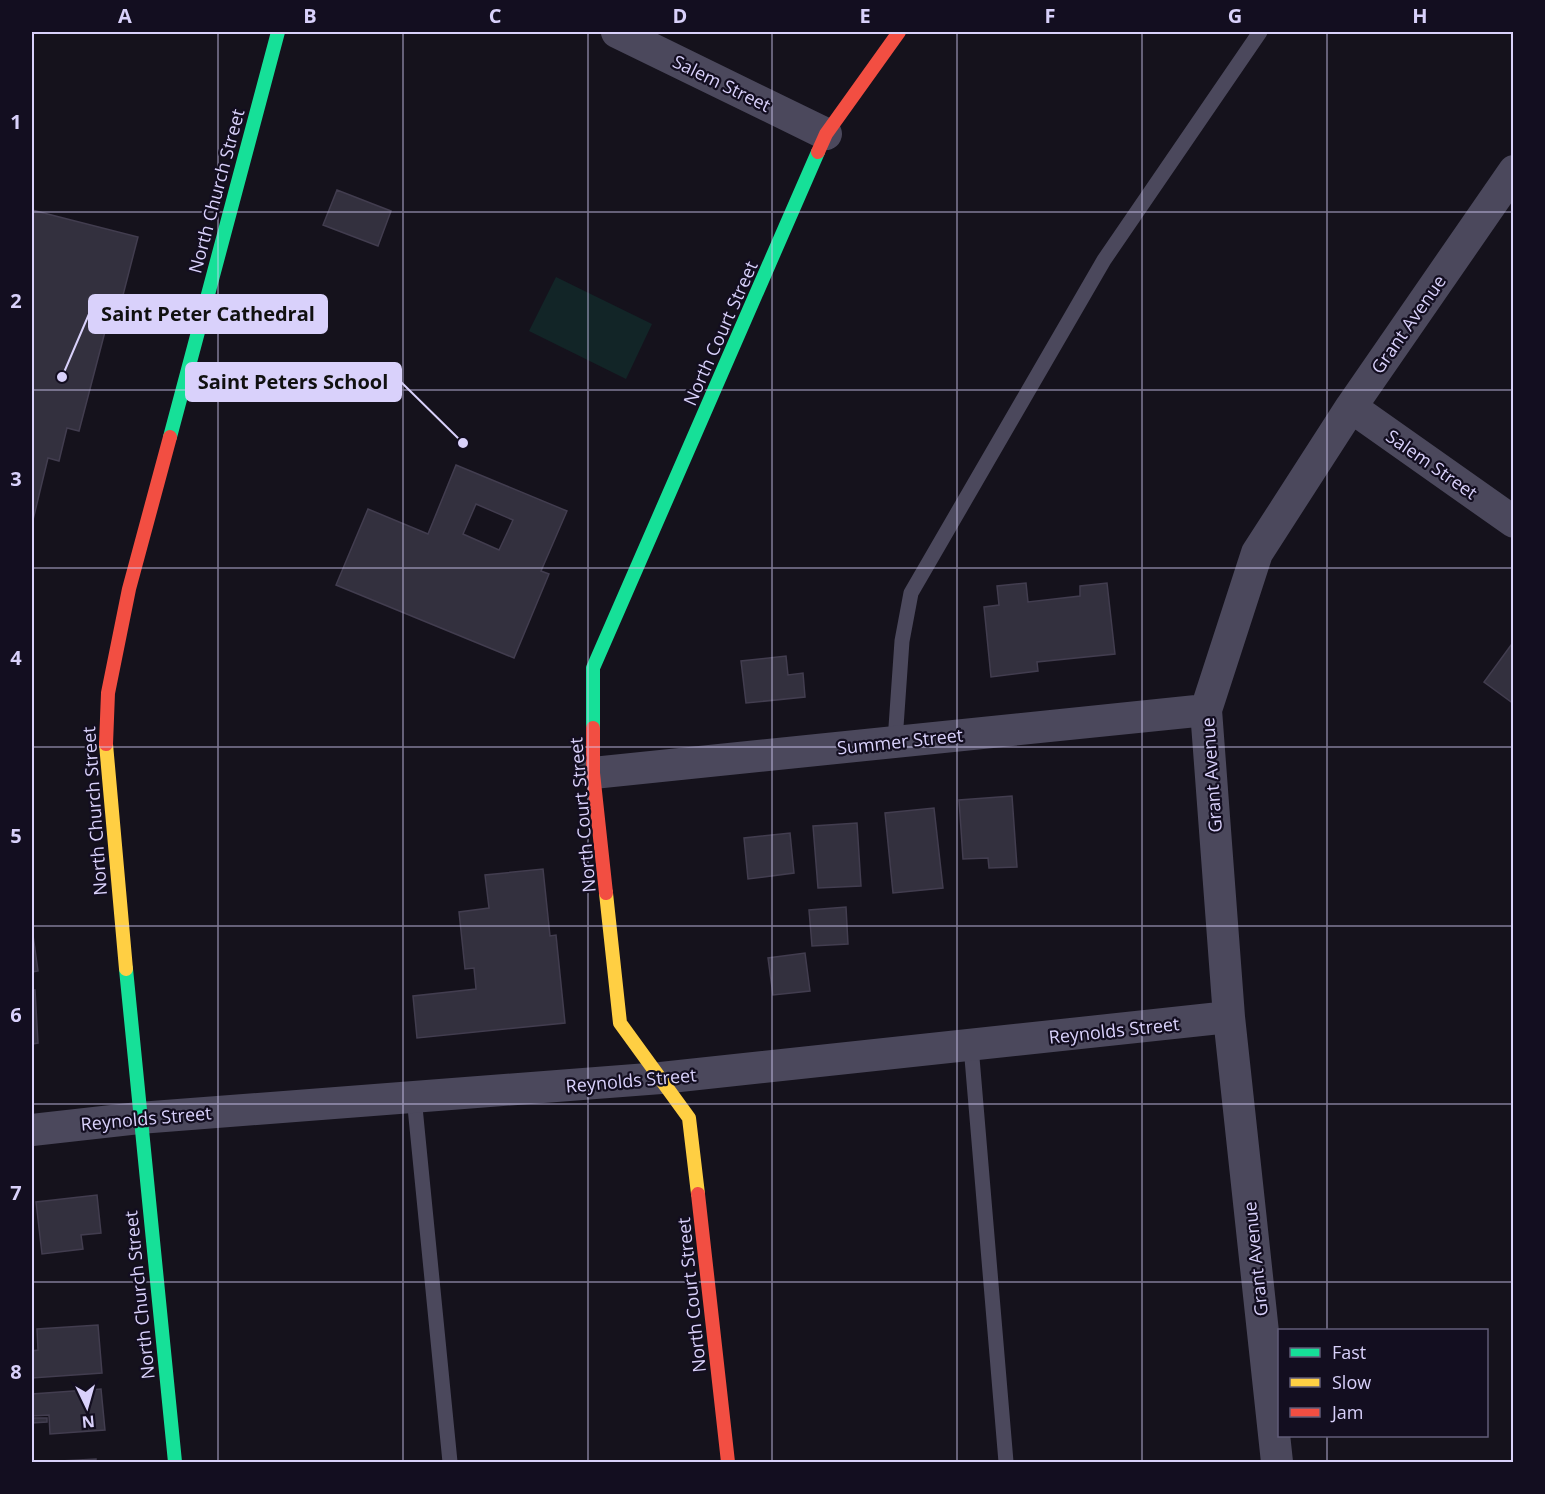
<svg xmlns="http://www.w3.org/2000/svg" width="1545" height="1494" font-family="'Open Sans',sans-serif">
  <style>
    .green { fill: #122527 }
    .building { fill: #33303e; stroke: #423d4f; stroke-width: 1.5; fill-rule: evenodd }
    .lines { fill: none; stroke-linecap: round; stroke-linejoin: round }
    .lane { stroke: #4b485c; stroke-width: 15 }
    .street { stroke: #4b485c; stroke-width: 32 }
    .fast { stroke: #16e098; stroke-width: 14 }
    .slow { stroke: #ffcf43; stroke-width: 14 }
    .jam { stroke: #f24e42; stroke-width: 14 }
    .grid { fill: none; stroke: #d9d1fb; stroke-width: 1.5; stroke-opacity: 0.55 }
    .labels { text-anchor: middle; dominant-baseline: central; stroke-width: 4.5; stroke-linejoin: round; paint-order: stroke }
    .street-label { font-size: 18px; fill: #d9d1fb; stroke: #130e20 }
    .leader { fill: none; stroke: #d9d1fb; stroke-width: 2 }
    .callout-dot { fill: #d9d1fb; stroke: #130e20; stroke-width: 2 }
    .callout { fill: #d9d1fb; stroke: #d9d1fb; stroke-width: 2 }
    .callout-label { font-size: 20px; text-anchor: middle; font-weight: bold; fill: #111 }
    .neatline { fill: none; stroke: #d9d1fb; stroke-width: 2 }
    .grid-label { font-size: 20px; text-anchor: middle; font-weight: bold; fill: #d9d1fb }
  </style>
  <rect width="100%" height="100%" fill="#15121c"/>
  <path class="green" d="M 556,277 L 652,324 L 626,379 L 529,331 Z"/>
  <path class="building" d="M 337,190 L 391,211 L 378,246 L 323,225 Z
    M 32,210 L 138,237 L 115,326 L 107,324 L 79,431 L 67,428 L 59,461 L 48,458 L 32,524 Z
    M 456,465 L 567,511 L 541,571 L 549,574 L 514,658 L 336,585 L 368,509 L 428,534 ZM 476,504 L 513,520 L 499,550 L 463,534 Z
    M 1026,583 L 1028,602 L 1080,596 L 1080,586 L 1107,583 L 1115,654 L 1037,662 L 1038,671 L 991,677 L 984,607 L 999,605 L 997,586 Z
    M 1514,641 L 1514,704 L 1484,682 Z
    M 786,656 L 788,675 L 803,673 L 805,697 L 746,703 L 741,661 Z
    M 1012,796 L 1017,867 L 989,868 L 988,858 L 963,859 L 959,800 Z
    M 934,808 L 943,888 L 893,893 L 885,813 Z
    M 857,823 L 861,886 L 818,888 L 813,826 Z
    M 790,833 L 794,873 L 748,879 L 744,838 Z
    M 543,869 L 550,936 L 556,935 L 565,1023 L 417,1038 L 413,996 L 476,989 L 474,968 L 465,969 L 459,912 L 489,908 L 485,875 Z
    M 846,907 L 848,944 L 812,946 L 809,910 Z
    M 32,928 L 38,971 L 32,972 Z
    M 805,953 L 810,991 L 773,995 L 768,958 Z
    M 32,990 L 35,990 L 38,1043 L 32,1044 Z
    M 97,1195 L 101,1233 L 81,1235 L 83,1249 L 42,1254 L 36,1202 Z
    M 98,1325 L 102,1373 L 32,1378 L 32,1351 L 38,1350 L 37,1329 Z
    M 101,1389 L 105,1430 L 50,1434 L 49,1415 L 32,1416 L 32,1394 Z
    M 32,1418 L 47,1418 L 47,1422 L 32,1423 Z
    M 96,1459 L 96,1462 L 42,1462 Z"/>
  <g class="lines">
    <path class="lane" d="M 895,741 L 902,641 L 911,593 L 1104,260 L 1260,32
      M 971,1046 L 1006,1462
      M 414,1097 L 450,1462"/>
    <path class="street" d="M 617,32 L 826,134
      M 1351,407 L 1514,522
      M 593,773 L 1206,710
      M 32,1130 L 139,1118 L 661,1078 L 1229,1017
      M 1277,1462 L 1229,1017 L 1206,710 L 1257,553 L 1351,407 L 1514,171"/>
    <path class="fast" d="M 170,437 L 278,32
      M 593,728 L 593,668 L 818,152
      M 126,969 L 175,1462"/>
    <path class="slow" d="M 106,744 L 126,969
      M 606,893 L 620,1023 L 689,1118 L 698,1194"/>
    <path class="jam" d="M 818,152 L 826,134 L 899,32
      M 593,728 L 593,773 L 606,893
      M 106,744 L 108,693 L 129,589 L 170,437
      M 698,1194 L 728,1462"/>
  </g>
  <path class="grid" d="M 218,32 L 218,1462M 403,32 L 403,1462M 588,32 L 588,1462M 772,32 L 772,1462M 957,32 L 957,1462M 1142,32 L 1142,1462M 1327,32 L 1327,1330M 32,212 L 1514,212M 32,390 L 1514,390M 32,568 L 1514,568M 32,747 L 1514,747M 32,926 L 1514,926M 32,1104 L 1514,1104M 32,1282 L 1514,1282M 1327,1436 L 1327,1462"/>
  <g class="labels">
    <g class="street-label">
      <text transform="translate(722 83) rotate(26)">Salem Street</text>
      <text transform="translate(216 191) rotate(-75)">North Church Street</text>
      <text transform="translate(1408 324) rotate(-55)">Grant Avenue</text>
      <text transform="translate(720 333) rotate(-66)">North Court Street</text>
      <text transform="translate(1432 464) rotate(35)">Salem Street</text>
      <text transform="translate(900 741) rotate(-6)">Summer Street</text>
      <text transform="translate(1211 775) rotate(-94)">Grant Avenue</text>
      <text transform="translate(94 811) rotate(-94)">North Church Street</text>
      <text transform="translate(582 815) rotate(-95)">North Court Street</text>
      <text transform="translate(1114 1030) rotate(-6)">Reynolds Street</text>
      <text transform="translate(631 1080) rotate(-5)">Reynolds Street</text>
      <text transform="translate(146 1118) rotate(-5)">Reynolds Street</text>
      <text transform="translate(1255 1259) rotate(-96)">Grant Avenue</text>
      <text transform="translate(139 1295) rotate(-96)">North Church Street</text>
      <text transform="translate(691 1295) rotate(-96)">North Court Street</text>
    </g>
  </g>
  <path class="leader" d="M62 377L89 314M463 443L401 382"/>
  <g class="callout-dot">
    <circle cx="62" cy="377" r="6"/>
    <circle cx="463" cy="443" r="6"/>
  </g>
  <g class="callout">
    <rect x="89" y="295" width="238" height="38" rx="6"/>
    <rect x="186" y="363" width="215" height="38" rx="6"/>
  </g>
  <g class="callout-label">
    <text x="208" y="321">Saint Peter Cathedral</text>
    <text x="293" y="389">Saint Peters School</text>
  </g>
  <rect width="1545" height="1494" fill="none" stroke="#130e20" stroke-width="66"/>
  <rect x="1278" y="1329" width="210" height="108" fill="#130e20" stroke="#625c78" stroke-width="1.5"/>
  <rect x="1290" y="1348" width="30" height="9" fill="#16e098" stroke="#625c78" stroke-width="1.5"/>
  <text x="1332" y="1359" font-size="18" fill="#d9d1fb">Fast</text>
  <rect x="1290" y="1378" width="30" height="9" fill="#ffcf43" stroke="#625c78" stroke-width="1.5"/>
  <text x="1332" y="1389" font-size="18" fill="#d9d1fb">Slow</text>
  <rect x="1290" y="1408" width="30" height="9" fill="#f24e42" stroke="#625c78" stroke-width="1.5"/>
  <text x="1332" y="1419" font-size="18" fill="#d9d1fb">Jam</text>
  <g transform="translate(87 1407) rotate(175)" stroke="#130e20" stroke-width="4.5" paint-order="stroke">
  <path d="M0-4.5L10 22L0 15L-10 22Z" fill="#d9d1fb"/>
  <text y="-9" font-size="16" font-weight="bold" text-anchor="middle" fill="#d9d1fb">N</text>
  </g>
  <rect x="33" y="33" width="1479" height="1428" class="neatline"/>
  <g class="grid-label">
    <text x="125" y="23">A</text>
    <text x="310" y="23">B</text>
    <text x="495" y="23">C</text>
    <text x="680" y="23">D</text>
    <text x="865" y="23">E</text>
    <text x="1050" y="23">F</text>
    <text x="1235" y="23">G</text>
    <text x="1420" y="23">H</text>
    <text x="16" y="129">1</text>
    <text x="16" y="308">2</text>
    <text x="16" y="486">3</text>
    <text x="16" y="665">4</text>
    <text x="16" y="843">5</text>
    <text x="16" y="1022">6</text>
    <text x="16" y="1200">7</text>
    <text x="16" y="1379">8</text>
  </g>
</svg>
